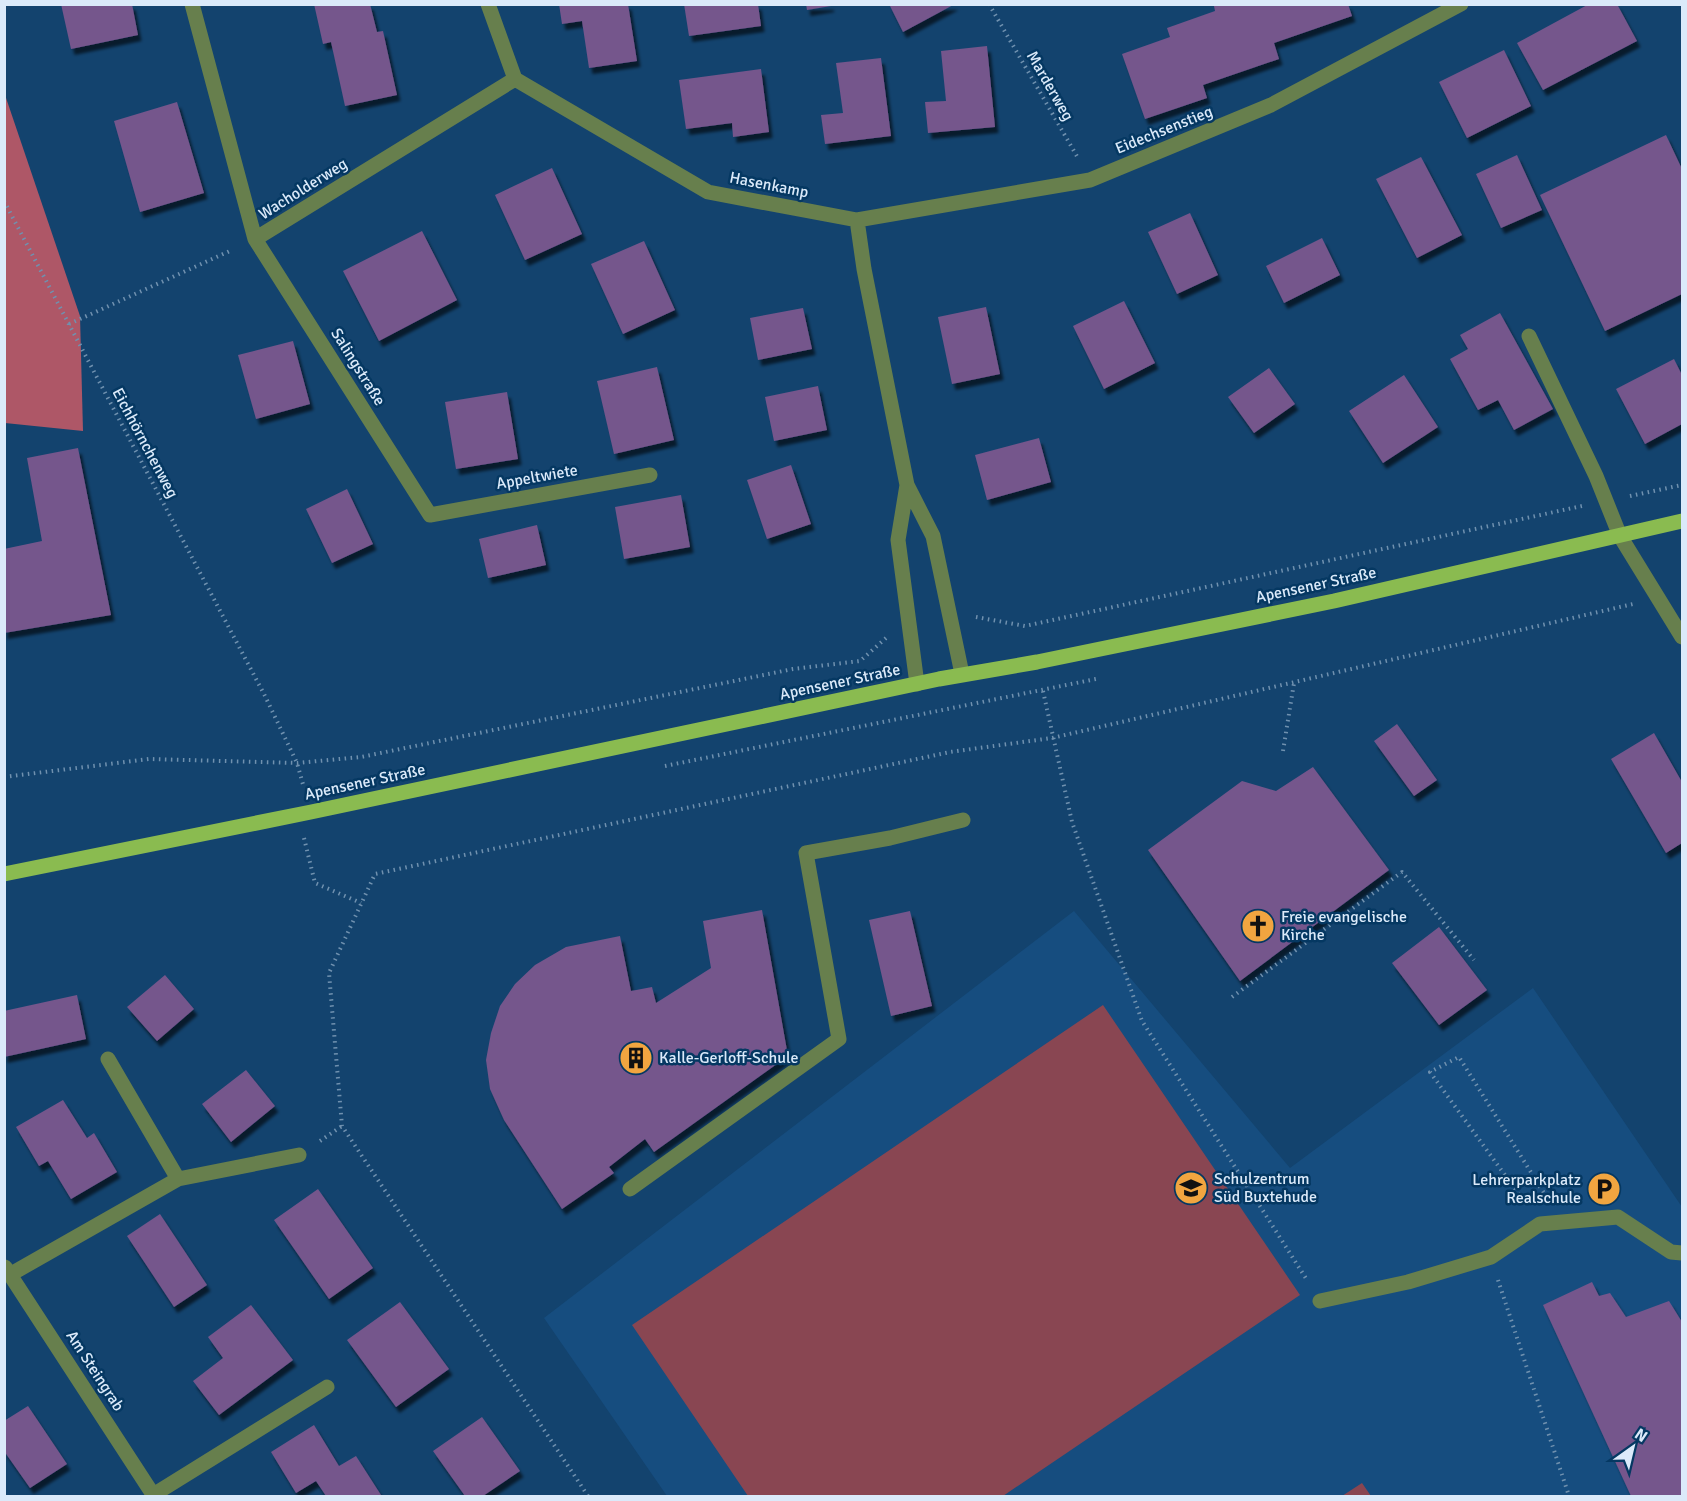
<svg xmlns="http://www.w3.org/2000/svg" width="1687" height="1501" font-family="Signika,sans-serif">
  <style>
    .built { fill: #164d7f }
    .green { fill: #894652 }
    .forest { fill: #ae5767 }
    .building { fill: #75568c; filter: url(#shadow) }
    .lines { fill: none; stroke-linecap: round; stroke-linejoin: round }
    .path { stroke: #7091af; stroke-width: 4; stroke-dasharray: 1.5 4.5; stroke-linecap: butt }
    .minor { stroke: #677f4d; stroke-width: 15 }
    .major { stroke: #8abb50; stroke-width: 15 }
    .labels { text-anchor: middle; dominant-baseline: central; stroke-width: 5; stroke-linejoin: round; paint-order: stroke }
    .street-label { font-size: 16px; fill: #dbeafa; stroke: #053862 }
    .poi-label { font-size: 16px; fill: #dbeafa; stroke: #053862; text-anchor: start }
  </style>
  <defs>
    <filter id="shadow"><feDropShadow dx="3.5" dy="6" stdDeviation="1.5" flood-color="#0009"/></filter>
  </defs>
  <rect width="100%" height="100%" fill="#13436e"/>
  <path class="built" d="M 1074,911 L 1290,1168 L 1533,988 L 1682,1207 L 1682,1496 L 667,1496 L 544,1318 Z"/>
  <path class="green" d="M 1103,1005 L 1300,1295 L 1003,1496 L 748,1496 L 632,1325 Z
    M 1362,1483 L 1371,1496 L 1342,1496 Z"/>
  <path class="forest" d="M 4,92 L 80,316 L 83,431 L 5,423 Z"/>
  <path class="building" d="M 61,4 L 132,4 L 138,35 L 71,49 Z
    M 314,4 L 370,4 L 377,32 L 383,31 L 397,95 L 345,106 L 331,42 L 323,44 Z
    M 559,4 L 628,4 L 637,61 L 589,68 L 582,21 L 562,24 Z
    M 684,4 L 758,4 L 761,26 L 689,36 Z
    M 806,4 L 830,4 L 831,6 L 807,10 Z
    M 889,4 L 955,4 L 903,32 Z
    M 1219,4 L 1348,4 L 1352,16 L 1274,43 L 1279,59 L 1203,85 L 1207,98 L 1145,119 L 1122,54 L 1170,37 L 1167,28 L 1215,11 L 1214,6 Z
    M 1589,4 L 1617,4 L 1637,41 L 1543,90 L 1517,43 Z
    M 987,46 L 995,127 L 928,133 L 925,102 L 946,101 L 941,51 Z
    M 1504,50 L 1531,106 L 1467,138 L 1439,82 Z
    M 881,58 L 891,136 L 825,144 L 821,115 L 843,113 L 836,63 Z
    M 761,69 L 769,132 L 733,137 L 732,123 L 686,129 L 679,80 Z
    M 177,102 L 204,193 L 140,212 L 114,121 Z
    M 1666,135 L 1682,169 L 1682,294 L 1605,331 L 1540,195 Z
    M 1517,155 L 1542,210 L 1501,228 L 1476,174 Z
    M 1421,157 L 1462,235 L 1417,258 L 1376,179 Z
    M 552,168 L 582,234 L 525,260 L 495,195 Z
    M 1190,213 L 1218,275 L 1177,294 L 1148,232 Z
    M 422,231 L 457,300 L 379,341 L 343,271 Z
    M 1322,238 L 1340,275 L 1284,303 L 1266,266 Z
    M 644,241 L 675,310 L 623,334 L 591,264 Z
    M 1124,301 L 1155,363 L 1104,389 L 1073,326 Z
    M 986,307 L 1000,374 L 952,384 L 938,317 Z
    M 803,308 L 812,349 L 758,360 L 750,318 Z
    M 1500,313 L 1553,409 L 1514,430 L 1498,400 L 1478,410 L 1450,359 L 1468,349 L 1460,335 Z
    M 293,341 L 310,404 L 256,419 L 238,355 Z
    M 1674,359 L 1682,375 L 1682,424 L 1645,444 L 1616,389 Z
    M 657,367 L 674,440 L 614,454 L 597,381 Z
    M 1269,368 L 1295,404 L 1254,433 L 1228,397 Z
    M 1404,375 L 1438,427 L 1383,463 L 1349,411 Z
    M 818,386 L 827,430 L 774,441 L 765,397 Z
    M 507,392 L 518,459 L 456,469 L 445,402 Z
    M 1039,438 L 1051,482 L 987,500 L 975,455 Z
    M 78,448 L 111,615 L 4,633 L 4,549 L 42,541 L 27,458 Z
    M 791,465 L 811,524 L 767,539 L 747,480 Z
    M 347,489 L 373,544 L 332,563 L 306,509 Z
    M 681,495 L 690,547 L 624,559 L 615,507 Z
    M 537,525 L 546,565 L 488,578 L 479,539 Z
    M 1397,724 L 1437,780 L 1414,796 L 1374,741 Z
    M 1654,733 L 1682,782 L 1682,843 L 1666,853 L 1611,759 Z
    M 1313,767 L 1389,870 L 1240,981 L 1148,850 L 1242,781 L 1276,791 Z
    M 762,910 L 788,1056 L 654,1152 L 645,1139 L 609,1167 L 614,1173 L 562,1209 L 504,1120 L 490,1089 L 486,1060 L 491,1033 L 500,1006 L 515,984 L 535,965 L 566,947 L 620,936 L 631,991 L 652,987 L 656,1003 L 711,968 L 703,921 Z
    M 910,911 L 932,1006 L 891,1016 L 869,920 Z
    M 1439,927 L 1487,990 L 1439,1025 L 1392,963 Z
    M 165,975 L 194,1009 L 157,1041 L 127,1007 Z
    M 77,995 L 86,1039 L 4,1057 L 4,1011 Z
    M 246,1070 L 275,1106 L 231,1142 L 202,1104 Z
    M 63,1100 L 87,1138 L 94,1133 L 117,1172 L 71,1199 L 48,1161 L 39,1166 L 16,1127 Z
    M 318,1189 L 373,1268 L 329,1299 L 274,1220 Z
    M 160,1214 L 207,1285 L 174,1307 L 127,1236 Z
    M 1592,1282 L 1599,1296 L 1610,1293 L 1626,1317 L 1669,1301 L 1682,1322 L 1682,1496 L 1631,1496 L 1543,1305 Z
    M 400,1302 L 449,1369 L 396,1407 L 347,1340 Z
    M 251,1305 L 293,1360 L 219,1415 L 193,1381 L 223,1358 L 208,1337 Z
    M 28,1406 L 67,1464 L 30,1488 L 4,1451 L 4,1421 Z
    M 482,1417 L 520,1471 L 483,1496 L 465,1496 L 433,1451 Z
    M 314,1425 L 339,1466 L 356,1456 L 381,1495 L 379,1496 L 326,1496 L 316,1481 L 296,1493 L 271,1452 Z"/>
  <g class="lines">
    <path class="path" d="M 989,4 L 1078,158
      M 4,201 L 265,696 L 297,763 L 304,788
      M 69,324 L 232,250
      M 1630,496 L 1682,485
      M 976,617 L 1025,626 L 1582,506
      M 1043,691 L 1072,822 L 1142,1021 L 1307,1280
      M 1283,751 L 1294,683
      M 665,766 L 1096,679
      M 4,777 L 149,759 L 297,763 L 361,757 L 793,669 L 860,661 L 886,638
      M 304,838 L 315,883 L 361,903
      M 1232,997 L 1402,872 L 1474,960
      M 320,1141 L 342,1126
      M 1526,1204 L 1430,1072 L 1459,1057 L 1547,1198
      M 1498,1280 L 1569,1496
      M 588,1496 L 342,1126 L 329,973 L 375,874 L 950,752 L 1052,738 L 1633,604"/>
    <path class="minor" d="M 192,4 L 255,239 L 515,79
      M 488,4 L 515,79 L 708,192 L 857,220 L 864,269 L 907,485 L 933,536 L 962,674
      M 857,220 L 1090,180 L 1271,105 L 1461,4
      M 255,239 L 430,515 L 650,475
      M 1529,336 L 1596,476 L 1620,536 L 1682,637
      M 907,485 L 898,540 L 917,684
      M 178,1179 L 299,1155
      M 630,1189 L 839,1039 L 806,853 L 890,838 L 963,820
      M 5,1267 L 154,1496
      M 11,1274 L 178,1179 L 108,1059
      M 1320,1301 L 1408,1282 L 1491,1257 L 1540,1224 L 1618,1217 L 1671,1252 L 1682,1253
      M 153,1495 L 327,1387"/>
    <path class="major" d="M 4,874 L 311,812 L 939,679 L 1037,662 L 1334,601 L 1682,521"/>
  </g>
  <defs>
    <symbol id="church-disc" viewBox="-11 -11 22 22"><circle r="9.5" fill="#f1a540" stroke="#053862"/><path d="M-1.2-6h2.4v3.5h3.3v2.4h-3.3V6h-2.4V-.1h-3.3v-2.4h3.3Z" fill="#111"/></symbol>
    <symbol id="building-disc" viewBox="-11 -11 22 22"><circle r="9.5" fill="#f1a540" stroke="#053862"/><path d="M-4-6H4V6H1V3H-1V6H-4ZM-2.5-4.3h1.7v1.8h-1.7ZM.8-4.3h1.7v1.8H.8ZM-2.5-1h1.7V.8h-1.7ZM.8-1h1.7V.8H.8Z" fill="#111"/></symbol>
    <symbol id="school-disc" viewBox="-11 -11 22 22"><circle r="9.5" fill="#f1a540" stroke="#053862"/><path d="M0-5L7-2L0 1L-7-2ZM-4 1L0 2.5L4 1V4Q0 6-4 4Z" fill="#111"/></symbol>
    <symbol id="parking-disc" viewBox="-11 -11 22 22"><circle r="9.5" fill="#f1a540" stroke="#053862"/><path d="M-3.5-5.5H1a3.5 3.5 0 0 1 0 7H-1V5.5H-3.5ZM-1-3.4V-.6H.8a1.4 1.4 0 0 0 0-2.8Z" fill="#111"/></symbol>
  </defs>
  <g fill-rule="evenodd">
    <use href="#church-disc" x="1239" y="907" width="38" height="38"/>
    <use href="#building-disc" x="617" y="1039" width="38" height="38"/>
    <use href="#school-disc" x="1172" y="1169" width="38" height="38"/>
    <use href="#parking-disc" x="1585" y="1170" width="38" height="38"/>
  </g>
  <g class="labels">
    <g class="street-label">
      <text transform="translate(1050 86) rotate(60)">Marderweg</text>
      <text transform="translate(1164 130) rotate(-22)">Eidechsenstieg</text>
      <text transform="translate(769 185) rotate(11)">Hasenkamp</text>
      <text transform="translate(303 189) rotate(-32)">Wacholderweg</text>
      <text transform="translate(358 367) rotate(58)">Salingstraße</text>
      <text transform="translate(145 443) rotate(62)">Eichhörnchenweg</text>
      <text transform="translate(537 477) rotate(-10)">Appeltwiete</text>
      <text transform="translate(1316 585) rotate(-12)">Apensener Straße</text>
      <text transform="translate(840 682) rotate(-12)">Apensener Straße</text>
      <text transform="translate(365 782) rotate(-12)">Apensener Straße</text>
      <text transform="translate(95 1371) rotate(57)">Am Steingrab</text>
    </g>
    <g class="poi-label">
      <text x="1281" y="917">Freie evangelische<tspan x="1281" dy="18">Kirche</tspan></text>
      <text x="659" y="1058">Kalle-Gerloff-Schule</text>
      <text x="1214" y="1179">Schulzentrum<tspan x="1214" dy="18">Süd Buxtehude</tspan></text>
      <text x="1581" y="1180" text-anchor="end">Lehrerparkplatz<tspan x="1581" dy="18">Realschule</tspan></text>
    </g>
  </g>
  <rect width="1687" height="1501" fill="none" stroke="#dbeafa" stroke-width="12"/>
  <g transform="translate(1633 1447) rotate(34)" stroke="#053862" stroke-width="4.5" paint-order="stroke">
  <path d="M0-4.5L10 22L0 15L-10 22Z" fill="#dbeafa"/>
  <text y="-9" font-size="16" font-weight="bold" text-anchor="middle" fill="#dbeafa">N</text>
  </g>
</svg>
